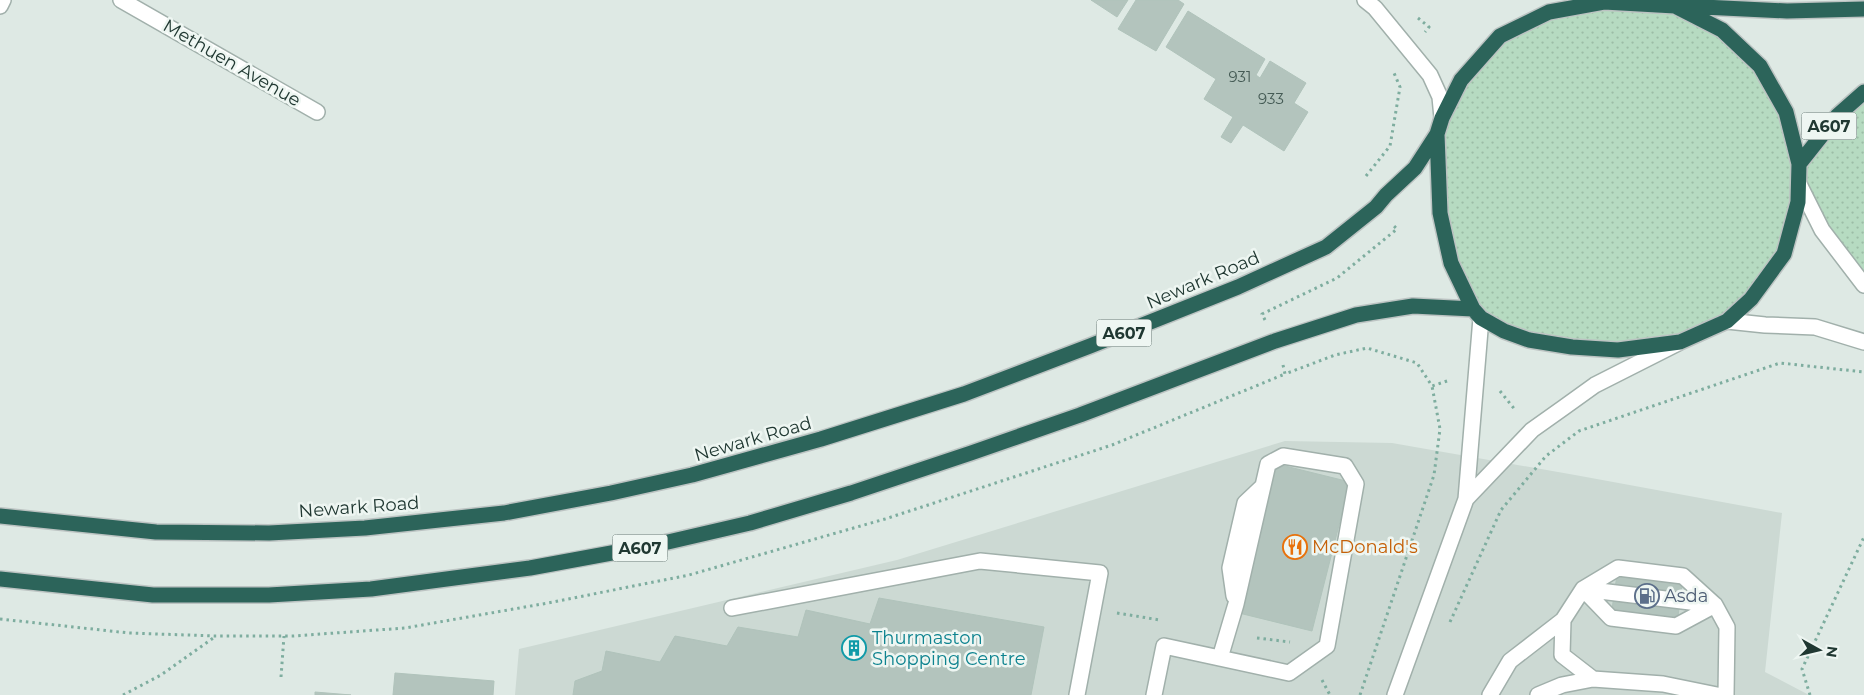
<svg xmlns="http://www.w3.org/2000/svg" width="1864" height="695" font-family="Montserrat,sans-serif">
  <style>
    .built { fill: #ccd9d3 }
    .grass { fill: url(#grass-dots) }
    .building { fill: #b3c4bd; stroke: #b0c3bb }
    .lines { fill: none; stroke-linecap: round; stroke-linejoin: round }
    .minor-casing { stroke: #a1b0ab; stroke-width: 18 }
    .highway-casing { stroke: #bcc3c2; stroke-width: 18 }
    .path { stroke: #7ead9f; stroke-width: 3; stroke-dasharray: 2.5 4; stroke-linecap: butt }
    .minor { stroke: #fff; stroke-width: 15 }
    .highway { stroke: #2c645a; stroke-width: 15 }
    .labels { text-anchor: middle; dominant-baseline: central; stroke-width: 5; stroke-linejoin: round; paint-order: stroke }
    .number-label { font-size: 15px; fill: #455b55 }
    .shield { fill: #eef6f2; stroke: #5e716c; stroke-width: 1 }
    .shield-label { font-size: 16px; font-weight: bold; fill: #203832 }
    .street-label { font-size: 18px; fill: #203832; stroke: #eef6f2 }
    .food-label { font-size: 18px; fill: #c56008; stroke: #eef6f2; text-anchor: start }
    .service-label { font-size: 18px; fill: #4e5e75; stroke: #eef6f2; text-anchor: start }
    .culture-label { font-size: 18px; fill: #0d838f; stroke: #eef6f2; text-anchor: start }
  </style>
  <defs>
    <pattern id="grass-dots" width="8" height="8" patternUnits="userSpaceOnUse" patternTransform="scale(1.25)"><rect width="8" height="8" fill="#b6dbc1"/><path d="M2 2h.1M6 6h.1" fill="none" stroke="#9cbda6" stroke-width="1.8" stroke-linecap="round"/></pattern>
  </defs>
  <rect width="100%" height="100%" fill="#dee9e4"/>
  <path class="built" d="M 1285,441 L 1392,443 L 1575,475 L 1782,513 L 1765,672 L 1809,695 L 515,695 L 519,649 L 897,560 Z"/>
  <path class="grass" d="M 1675,6 L 1760,66 L 1799,163 L 1864,92 L 1864,285 L 1800,185 L 1784,254 L 1751,299 L 1704,332 L 1618,350 L 1529,340 L 1473,309 L 1440,213 L 1442,118 L 1500,36 L 1549,12 Z"/>
  <path class="building" d="M 1091,0 L 1128,0 L 1117,17 Z
    M 1136,0 L 1178,0 L 1184,4 L 1156,51 L 1118,29 Z
    M 1188,11 L 1265,59 L 1256,75 L 1260,78 L 1270,61 L 1306,83 L 1294,103 L 1308,112 L 1284,151 L 1243,125 L 1231,143 L 1221,137 L 1233,117 L 1204,99 L 1216,79 L 1166,47 Z
    M 1277,464 L 1350,482 L 1312,631 L 1239,613 Z
    M 1619,561 L 1684,569 L 1676,632 L 1610,623 Z
    M 879,598 L 1044,627 L 1031,695 L 573,695 L 575,681 L 602,671 L 606,651 L 660,662 L 675,636 L 727,646 L 738,627 L 798,637 L 806,610 L 870,624 Z
    M 395,673 L 494,681 L 493,695 L 393,695 Z
    M 315,692 L 351,695 L 315,695 Z"/>
  <g class="lines">
    <defs>
      <path id="minor" d="M 121,0 L 317,112
        M 1365,0 L 1375,8 L 1430,75 L 1440,97 L 1442,118
        M 0,6 L 3,0
        M 1799,184 L 1822,230 L 1864,285
        M 1727,321 L 1765,325 L 1815,327 L 1864,342
        M 1466,499 L 1532,430 L 1563,408 L 1595,385 L 1678,343
        M 1618,568 L 1683,576 L 1715,605 L 1676,626 L 1611,618 L 1583,589 Z
        M 1234,596 L 1230,568 L 1245,503 L 1263,486
        M 732,608 L 980,561 L 1100,573 L 1077,695
        M 1563,620 L 1562,655 L 1593,679
        M 1154,695 L 1164,646 L 1289,673 L 1327,646 L 1356,484 L 1345,466 L 1283,456 L 1268,464 L 1236,604 L 1220,658
        M 1395,695 L 1466,499 L 1481,318
        M 1490,695 L 1510,661 L 1563,620 L 1583,589 L 1715,605 L 1727,627 L 1726,695
        M 1538,695 L 1562,685 L 1593,679 L 1663,684 L 1717,695"/>
      <path id="highway" d="M 1604,2 L 1675,6 L 1722,30 L 1760,66 L 1786,112 L 1799,164 L 1798,202 L 1784,254 L 1751,299 L 1727,321 L 1680,342 L 1618,350 L 1572,347 L 1529,340 L 1504,331 L 1481,318 L 1473,309 L 1451,263 L 1440,213 L 1437,134 L 1442,118 L 1461,80 L 1500,36 L 1549,12 Z
        M 1682,6 L 1787,11 L 1864,9
        M 1799,164 L 1838,115 L 1864,92
        M 0,516 L 156,532 L 269,533 L 365,528 L 504,513 L 611,493 L 692,475 L 821,439 L 964,394 L 1090,346 L 1238,287 L 1326,247 L 1376,207 L 1386,195 L 1415,168 L 1437,134
        M 0,579 L 153,595 L 269,595 L 371,589 L 530,568 L 655,545 L 750,523 L 851,493 L 971,453 L 1080,415 L 1275,341 L 1356,315 L 1413,306 L 1473,309"/>
    </defs>
    <use href="#minor" class="minor-casing"/>
    <use href="#highway" class="highway-casing"/>
    <path class="path" d="M 1418,18 L 1429,27 L 1425,32
      M 1366,176 L 1390,146 L 1400,87 L 1394,73
      M 1265,320 L 1262,314 L 1337,278 L 1397,229 L 1392,224
      M 1283,365 L 1285,374 L 1335,355 L 1367,348 L 1417,363 L 1432,386 L 1450,380
      M 1500,391 L 1516,411
      M 1117,613 L 1160,620
      M 0,619 L 129,633 L 216,636 L 293,636 L 405,628 L 548,603 L 689,575 L 885,519 L 1112,445 L 1285,374
      M 1450,622 L 1501,510 L 1546,456 L 1579,431 L 1780,363 L 1864,372
      M 1257,638 L 1290,642
      M 281,677 L 284,636
      M 1322,680 L 1330,695
      M 123,695 L 161,675 L 216,636
      M 1360,695 L 1434,475 L 1440,429 L 1432,386
      M 1810,695 L 1802,669 L 1864,537"/>
    <use href="#minor" class="minor"/>
    <use href="#highway" class="highway"/>
  </g>
  <defs>
    <symbol id="restaurant-ring" viewBox="-11 -11 22 22"><circle r="9.5" fill="#eef6f2" stroke="#e8710a" stroke-width="1.5"/><path d="M-5-6h1v4h1v-4h1v4h1v-4h1v5L-1.5 .5V6h-2V.5L-5-1ZM5-6V6H3V1.5H1.5Q1.5-4 5-6Z" fill="#e8710a"/></symbol>
    <symbol id="fuel-ring" viewBox="-11 -11 22 22"><circle r="9.5" fill="#eef6f2" stroke="#5c6f8a" stroke-width="1.5"/><path d="M-5.5-6h7V0h2V4h1.3V-2.5L3-4.5l.8-.8L6-3V5H2.5V1h-1V6h-7ZM-4.2-4.7v3.2H.2V-4.7Z" fill="#5c6f8a"/></symbol>
    <symbol id="building-ring" viewBox="-11 -11 22 22"><circle r="9.5" fill="#eef6f2" stroke="#0f9aa8" stroke-width="1.5"/><path d="M-4-6H4V6H1V3H-1V6H-4ZM-2.5-4.3h1.7v1.8h-1.7ZM.8-4.3h1.7v1.8H.8ZM-2.5-1h1.7V.8h-1.7ZM.8-1h1.7V.8H.8Z" fill="#0f9aa8"/></symbol>
  </defs>
  <g fill-rule="evenodd">
    <use href="#restaurant-ring" x="1281" y="533" width="28" height="28"/>
    <use href="#fuel-ring" x="1633" y="582" width="28" height="28"/>
    <use href="#building-ring" x="840" y="634" width="28" height="28"/>
  </g>
  <g class="labels">
    <g class="number-label">
      <text x="1240" y="76">931</text>
      <text x="1271" y="98">933</text>
    </g>
    <g class="shield">
      <rect x="1801.5" y="112.5" width="55" height="27" rx="4"/>
      <rect x="1096.5" y="319.5" width="55" height="27" rx="4"/>
      <rect x="612.5" y="534.5" width="55" height="27" rx="4"/>
    </g>
    <g class="shield-label">
      <text x="1829" y="126">A607</text>
      <text x="1124" y="333">A607</text>
      <text x="640" y="548">A607</text>
    </g>
    <g class="street-label">
      <text transform="translate(232 63) rotate(30)">Methuen Avenue</text>
      <text transform="translate(1203 280) rotate(-23)">Newark Road</text>
      <text transform="translate(753 439) rotate(-16)">Newark Road</text>
      <text transform="translate(359 507) rotate(-4)">Newark Road</text>
    </g>
    <g class="food-label">
      <text x="1312" y="547">McDonald's</text>
    </g>
    <g class="service-label">
      <text x="1664" y="596">Asda</text>
    </g>
    <g class="culture-label">
      <text x="872" y="638">Thurmaston<tspan x="872" dy="21">Shopping Centre</tspan></text>
    </g>
  </g>
  <g transform="translate(1819 650) rotate(98)" stroke="#eef6f2" stroke-width="4" paint-order="stroke">
  <path d="M0-4L9 19L0 12L-9 19Z" fill="#203832"/>
  <text y="-8" font-size="14" font-weight="bold" text-anchor="middle" fill="#203832">N</text>
  </g>
</svg>
